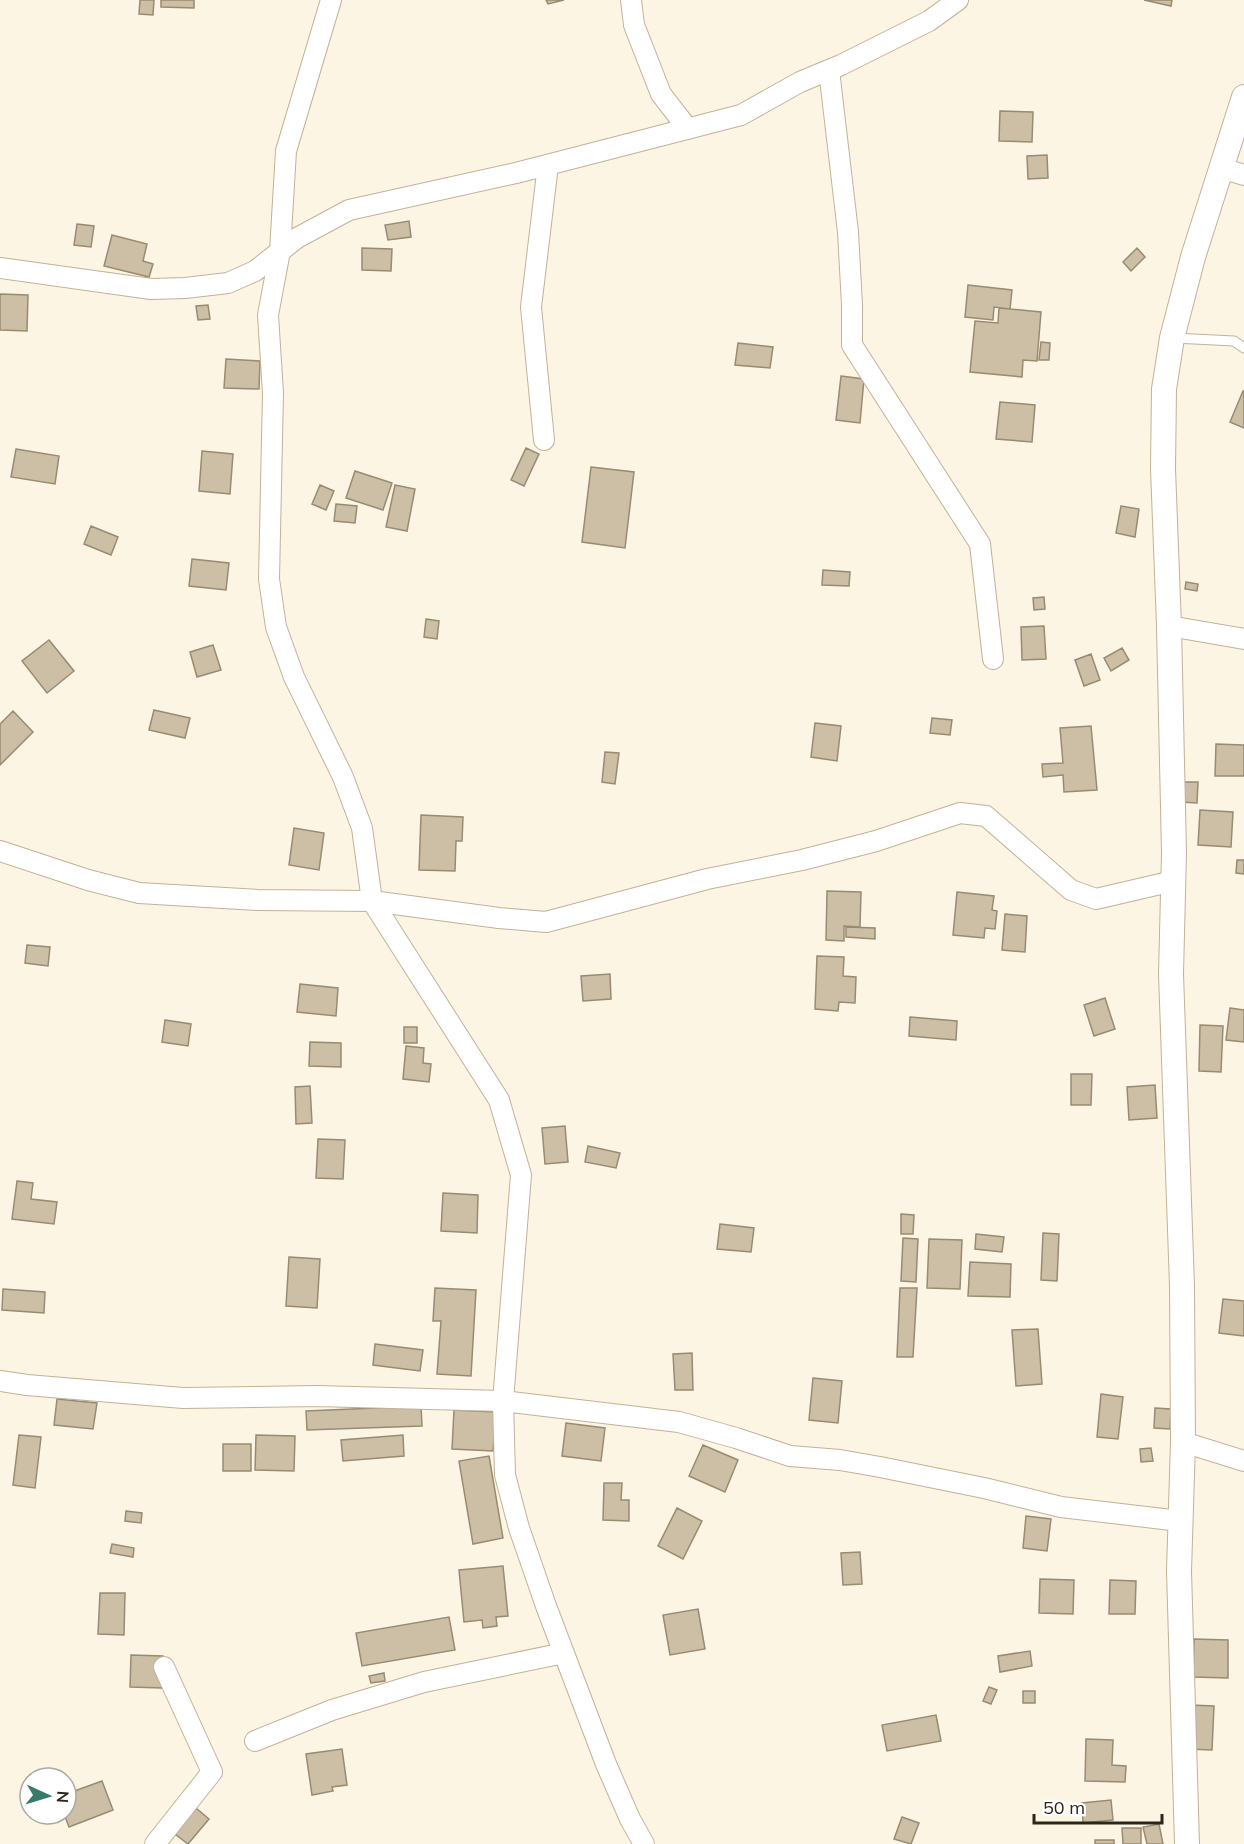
<svg xmlns="http://www.w3.org/2000/svg" width="1244" height="1844" font-family="Mulish,sans-serif">
  <style>
    .building { fill: #cdbfa5; stroke: #978b72; stroke-width: 1.5 }
    .lines { fill: none; stroke-linecap: round; stroke-linejoin: round }
    .service-casing { stroke: #c0b298; stroke-width: 11 }
    .minor-casing { stroke: #c0b298; stroke-width: 22 }
    .tertiary-casing { stroke: #c0b298; stroke-width: 26 }
    .service { stroke: #fff; stroke-width: 9 }
    .minor { stroke: #fff; stroke-width: 20 }
    .tertiary { stroke: #fff; stroke-width: 24 }
  </style>
  <rect width="100%" height="100%" fill="#fdf5e4"/>
  <path class="building" d="M 140,0 L 154,0 L 153,15 L 139,14 Z
    M 161,0 L 194,0 L 194,8 L 161,7 Z
    M 546,0 L 564,0 L 548,4 Z
    M 1144,0 L 1172,0 L 1171,6 Z
    M 1000,111 L 1033,112 L 1032,142 L 999,141 Z
    M 1047,155 L 1048,178 L 1028,179 L 1027,156 Z
    M 409,221 L 411,237 L 388,240 L 385,225 Z
    M 77,224 L 94,226 L 91,247 L 74,245 Z
    M 112,235 L 147,244 L 143,261 L 153,264 L 149,277 L 104,266 Z
    M 362,248 L 392,249 L 391,271 L 362,270 Z
    M 1137,248 L 1145,257 L 1131,271 L 1123,262 Z
    M 968,285 L 1012,290 L 1010,309 L 994,307 L 993,320 L 965,317 Z
    M 0,294 L 28,295 L 27,331 L 0,330 Z
    M 208,305 L 210,319 L 198,320 L 196,306 Z
    M 999,308 L 1041,312 L 1037,361 L 1023,360 L 1022,377 L 970,372 L 975,321 L 998,323 Z
    M 1041,342 L 1050,343 L 1049,360 L 1039,360 Z
    M 738,343 L 773,347 L 770,368 L 735,365 Z
    M 226,359 L 260,361 L 259,389 L 224,388 Z
    M 841,376 L 864,379 L 860,423 L 836,420 Z
    M 1243,391 L 1244,391 L 1244,428 L 1230,422 Z
    M 1000,402 L 1035,405 L 1032,442 L 996,439 Z
    M 526,448 L 539,454 L 524,486 L 511,480 Z
    M 16,449 L 59,456 L 55,484 L 11,477 Z
    M 202,451 L 233,454 L 230,494 L 199,491 Z
    M 591,467 L 634,472 L 625,548 L 582,542 Z
    M 355,471 L 392,483 L 383,510 L 346,498 Z
    M 320,485 L 334,491 L 326,510 L 312,504 Z
    M 395,485 L 415,489 L 407,531 L 386,527 Z
    M 336,504 L 357,506 L 355,523 L 334,521 Z
    M 1121,506 L 1139,509 L 1135,537 L 1116,533 Z
    M 91,526 L 118,537 L 111,555 L 84,544 Z
    M 192,559 L 229,563 L 226,590 L 189,586 Z
    M 823,570 L 850,572 L 849,586 L 822,585 Z
    M 1186,582 L 1198,584 L 1197,591 L 1185,589 Z
    M 1044,597 L 1045,609 L 1034,610 L 1033,598 Z
    M 426,619 L 439,621 L 437,639 L 424,637 Z
    M 1044,626 L 1046,659 L 1022,660 L 1021,627 Z
    M 49,640 L 74,671 L 47,693 L 22,661 Z
    M 213,645 L 221,670 L 197,677 L 190,652 Z
    M 1122,648 L 1129,660 L 1111,671 L 1104,658 Z
    M 1091,654 L 1100,680 L 1084,686 L 1075,660 Z
    M 154,710 L 190,718 L 185,738 L 149,730 Z
    M 13,711 L 33,732 L 0,765 L 0,724 Z
    M 932,718 L 952,720 L 950,735 L 930,733 Z
    M 815,723 L 841,726 L 837,761 L 811,757 Z
    M 1091,726 L 1097,790 L 1064,792 L 1063,775 L 1043,777 L 1042,764 L 1063,763 L 1060,728 Z
    M 1216,744 L 1244,745 L 1244,776 L 1215,776 Z
    M 605,752 L 619,753 L 615,784 L 602,782 Z
    M 1182,782 L 1198,782 L 1197,803 L 1181,802 Z
    M 1200,810 L 1233,812 L 1231,847 L 1198,845 Z
    M 421,815 L 463,817 L 462,841 L 456,841 L 455,871 L 419,870 Z
    M 294,828 L 324,833 L 319,870 L 289,865 Z
    M 1237,860 L 1244,860 L 1244,874 L 1236,873 Z
    M 827,891 L 861,892 L 860,927 L 844,926 L 844,941 L 826,940 Z
    M 957,892 L 994,896 L 992,910 L 997,911 L 995,929 L 985,928 L 984,938 L 953,935 Z
    M 1005,914 L 1027,916 L 1025,952 L 1002,950 Z
    M 846,927 L 875,928 L 875,939 L 846,937 Z
    M 27,945 L 50,947 L 48,966 L 25,963 Z
    M 817,956 L 844,957 L 843,976 L 856,977 L 855,1003 L 839,1002 L 838,1011 L 815,1009 Z
    M 610,974 L 611,999 L 583,1001 L 581,976 Z
    M 300,984 L 338,988 L 336,1016 L 297,1012 Z
    M 1105,998 L 1115,1029 L 1094,1036 L 1084,1005 Z
    M 1230,1008 L 1244,1010 L 1244,1042 L 1226,1040 Z
    M 910,1017 L 957,1021 L 956,1040 L 909,1036 Z
    M 165,1020 L 191,1024 L 188,1046 L 162,1042 Z
    M 1200,1025 L 1223,1026 L 1221,1072 L 1199,1071 Z
    M 404,1027 L 417,1027 L 417,1043 L 404,1043 Z
    M 310,1042 L 341,1043 L 341,1067 L 309,1066 Z
    M 406,1046 L 424,1048 L 423,1063 L 431,1064 L 429,1082 L 403,1079 Z
    M 1071,1074 L 1092,1074 L 1091,1105 L 1071,1105 Z
    M 1155,1085 L 1157,1118 L 1129,1120 L 1127,1087 Z
    M 310,1086 L 312,1123 L 296,1124 L 295,1087 Z
    M 565,1126 L 568,1162 L 545,1164 L 542,1128 Z
    M 318,1139 L 345,1140 L 343,1179 L 316,1178 Z
    M 588,1146 L 620,1153 L 616,1168 L 585,1162 Z
    M 17,1181 L 33,1183 L 31,1199 L 57,1202 L 54,1224 L 12,1219 Z
    M 443,1193 L 478,1195 L 477,1233 L 441,1231 Z
    M 901,1214 L 914,1215 L 913,1234 L 901,1234 Z
    M 720,1224 L 754,1228 L 751,1252 L 717,1249 Z
    M 1043,1233 L 1059,1234 L 1057,1281 L 1041,1280 Z
    M 976,1234 L 1004,1237 L 1002,1252 L 975,1249 Z
    M 903,1238 L 918,1239 L 916,1282 L 901,1281 Z
    M 929,1239 L 962,1240 L 960,1289 L 927,1288 Z
    M 289,1257 L 320,1259 L 317,1308 L 286,1306 Z
    M 970,1262 L 1011,1264 L 1010,1297 L 968,1296 Z
    M 435,1288 L 476,1290 L 471,1376 L 437,1374 L 441,1321 L 433,1321 Z
    M 900,1288 L 917,1288 L 913,1357 L 897,1357 Z
    M 3,1289 L 45,1292 L 44,1313 L 2,1310 Z
    M 1223,1299 L 1244,1301 L 1244,1336 L 1219,1333 Z
    M 1038,1329 L 1042,1384 L 1016,1386 L 1012,1330 Z
    M 375,1344 L 423,1350 L 420,1371 L 373,1365 Z
    M 692,1353 L 693,1390 L 675,1390 L 673,1354 Z
    M 813,1378 L 842,1381 L 838,1423 L 809,1420 Z
    M 1101,1394 L 1123,1397 L 1118,1439 L 1097,1437 Z
    M 57,1399 L 97,1403 L 93,1429 L 54,1425 Z
    M 421,1406 L 422,1426 L 307,1430 L 306,1411 Z
    M 1155,1408 L 1171,1409 L 1170,1429 L 1154,1428 Z
    M 454,1410 L 496,1412 L 493,1451 L 452,1449 Z
    M 566,1423 L 605,1428 L 601,1461 L 562,1456 Z
    M 19,1435 L 41,1437 L 35,1488 L 13,1485 Z
    M 256,1435 L 295,1436 L 294,1471 L 255,1470 Z
    M 403,1435 L 404,1456 L 343,1461 L 341,1440 Z
    M 223,1444 L 251,1444 L 251,1471 L 223,1471 Z
    M 703,1445 L 738,1460 L 725,1492 L 689,1476 Z
    M 1151,1448 L 1153,1461 L 1141,1462 L 1140,1449 Z
    M 489,1456 L 503,1538 L 473,1544 L 459,1461 Z
    M 604,1483 L 622,1483 L 621,1500 L 629,1500 L 629,1521 L 603,1520 Z
    M 677,1508 L 702,1521 L 683,1559 L 658,1546 Z
    M 126,1511 L 142,1513 L 141,1523 L 125,1521 Z
    M 1026,1516 L 1051,1519 L 1047,1551 L 1023,1548 Z
    M 112,1544 L 134,1548 L 133,1557 L 110,1553 Z
    M 860,1552 L 862,1584 L 843,1585 L 841,1553 Z
    M 503,1566 L 508,1616 L 496,1617 L 497,1626 L 483,1628 L 482,1620 L 464,1622 L 459,1570 Z
    M 1040,1579 L 1074,1580 L 1073,1614 L 1039,1613 Z
    M 1110,1580 L 1136,1581 L 1135,1614 L 1109,1614 Z
    M 100,1593 L 125,1593 L 124,1635 L 98,1634 Z
    M 698,1609 L 705,1649 L 670,1655 L 663,1615 Z
    M 449,1617 L 455,1650 L 362,1666 L 356,1633 Z
    M 1194,1639 L 1228,1640 L 1228,1678 L 1193,1677 Z
    M 1030,1651 L 1032,1666 L 1000,1672 L 998,1656 Z
    M 131,1655 L 163,1656 L 162,1688 L 130,1687 Z
    M 384,1673 L 385,1681 L 371,1683 L 369,1676 Z
    M 989,1687 L 997,1690 L 991,1704 L 983,1701 Z
    M 1023,1691 L 1035,1691 L 1035,1703 L 1023,1703 Z
    M 1190,1705 L 1214,1706 L 1212,1750 L 1187,1749 Z
    M 936,1715 L 941,1741 L 887,1751 L 882,1725 Z
    M 1086,1739 L 1113,1740 L 1112,1765 L 1126,1766 L 1125,1782 L 1085,1781 Z
    M 342,1749 L 347,1785 L 332,1787 L 333,1791 L 312,1795 L 306,1754 Z
    M 56,1771 L 58,1778 L 46,1778 L 45,1774 Z
    M 102,1781 L 113,1810 L 69,1827 L 64,1814 L 66,1814 L 66,1794 Z
    M 1111,1800 L 1113,1820 L 1083,1823 L 1082,1803 Z
    M 196,1808 L 209,1819 L 188,1844 L 175,1834 Z
    M 902,1817 L 919,1823 L 911,1844 L 894,1839 Z
    M 1159,1824 L 1163,1844 L 1147,1844 L 1143,1827 Z
    M 1122,1828 L 1141,1828 L 1141,1844 L 1123,1844 Z
    M 1095,1840 L 1114,1840 L 1114,1844 L 1095,1844 Z"/>
  <g class="lines">
    <defs>
      <path id="service" d="M 1174,338 L 1234,341 L 1244,348"/>
      <path id="minor" d="M 331,0 L 286,151 L 280,251 L 268,315 L 273,393 L 269,579 L 276,627 L 294,677 L 343,777 L 362,828 L 372,901 L 499,1100 L 521,1175 L 503,1401 L 505,1475 L 519,1528 L 546,1606 L 606,1764 L 630,1819 L 644,1844
        M 631,0 L 634,25 L 661,94 L 688,129
        M 829,70 L 848,232 L 852,305 L 852,345 L 980,544 L 993,659
        M 1221,168 L 1244,175
        M 0,268 L 151,289 L 185,288 L 228,283 L 255,271 L 297,238 L 349,210 L 516,173 L 741,115 L 800,82 L 841,65 L 929,21 L 958,0
        M 544,440 L 531,307 L 548,165
        M 1169,626 L 1244,639
        M 0,851 L 88,880 L 139,893 L 258,900 L 372,901 L 499,918 L 546,922 L 707,879 L 802,860 L 876,841 L 960,813 L 986,816 L 1071,890 L 1096,899 L 1173,881
        M 0,1381 L 27,1385 L 183,1398 L 317,1396 L 503,1401 L 679,1422 L 736,1438 L 790,1456 L 840,1460 L 880,1467 L 984,1488 L 1061,1507 L 1180,1521
        M 1183,1442 L 1244,1461
        M 255,1741 L 332,1710 L 424,1682 L 564,1653
        M 155,1844 L 212,1772 L 164,1667"/>
      <path id="tertiary" d="M 1187,1844 L 1179,1571 L 1183,1442 L 1182,1286 L 1171,974 L 1174,853 L 1169,626 L 1163,469 L 1164,389 L 1172,338 L 1193,257 L 1244,97"/>
    </defs>
    <use href="#service" class="service-casing"/>
    <use href="#minor" class="minor-casing"/>
    <use href="#tertiary" class="tertiary-casing"/>
    <use href="#service" class="service"/>
    <use href="#minor" class="minor"/>
    <use href="#tertiary" class="tertiary"/>
  </g>
  <g transform="translate(48 1796) rotate(94)"><circle r="28" fill="#ffffff" stroke="#aaa8a4" stroke-width="1.5"/>
  <path d="M0-4.5L10 22L0 15L-10 22Z" fill="#377a6b"/>
  <text y="-9" font-size="16" font-weight="bold" text-anchor="middle" fill="#2b261c">N</text>
  </g>
  <path d="M1034 1814v9h128v-9" fill="none" stroke="#2b261c" stroke-width="3"/>
  <text x="1043" y="1814" font-size="18" fill="#2b261c" stroke="#ffffff" stroke-width="4.5" paint-order="stroke">50 m</text>
</svg>
